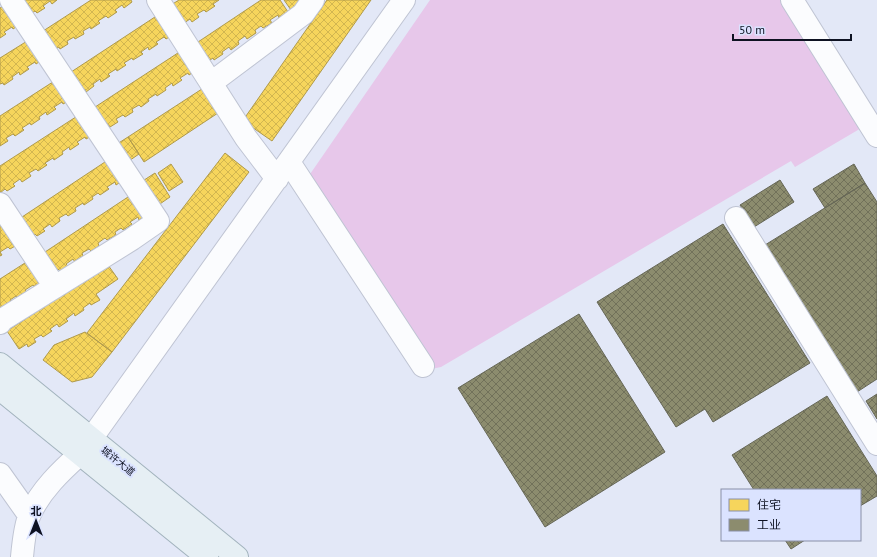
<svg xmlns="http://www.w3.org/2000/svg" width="877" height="557" font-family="'PT Sans','Noto Sans SC',sans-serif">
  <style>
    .park { fill: #e7c7ea }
    .homes { fill: url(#homes-cross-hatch); stroke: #b09a4b }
    .industry { fill: url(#industry-cross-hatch); stroke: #666757 }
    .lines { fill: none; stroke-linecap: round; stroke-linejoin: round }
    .minor-casing { stroke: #bfc4d3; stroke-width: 24 }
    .major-casing { stroke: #a2b3bd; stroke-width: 24 }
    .minor { stroke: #fbfcfe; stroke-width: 22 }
    .major { stroke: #e6eff4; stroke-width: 22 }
    .labels { text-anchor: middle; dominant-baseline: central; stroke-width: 4; stroke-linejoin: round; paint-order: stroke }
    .street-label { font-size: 10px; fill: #0e1222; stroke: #dbe3ff }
  </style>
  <defs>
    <pattern id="homes-cross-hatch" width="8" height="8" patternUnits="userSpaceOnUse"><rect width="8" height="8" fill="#f6d55c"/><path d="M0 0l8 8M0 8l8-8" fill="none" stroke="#d2b650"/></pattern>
    <pattern id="industry-cross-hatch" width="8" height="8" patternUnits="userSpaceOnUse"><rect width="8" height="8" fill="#8c8c6e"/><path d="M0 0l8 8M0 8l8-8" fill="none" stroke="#71715a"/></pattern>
  </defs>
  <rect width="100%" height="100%" fill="#e3e8f7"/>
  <path class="park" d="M 430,0 L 780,0 L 863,127 L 795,167 L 791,161 L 441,367 L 431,369 L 306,180 Z"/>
  <path class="homes" d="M 17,0 L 57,0 L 52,4 L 50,1 L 43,6 L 45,8 L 37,13 L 35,11 L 28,16 Z
    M 91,0 L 131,0 L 132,2 L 124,8 L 122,5 L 115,10 L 117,12 L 108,18 L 106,16 L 98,21 L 100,23 L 91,29 L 90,27 L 83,31 L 84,34 L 75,39 L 74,37 L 67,41 L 68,44 L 60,49 L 59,47 L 52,51 L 40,33 Z
    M 179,0 L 219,0 L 213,4 L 215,6 L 206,12 L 204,10 L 197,14 L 199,17 L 192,22 L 190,19 L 184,23 L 171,5 Z
    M 261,0 L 280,0 L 288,12 L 279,18 L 278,15 L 270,20 L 272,23 L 263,28 L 261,26 L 255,30 L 256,33 L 247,39 L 245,36 L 238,41 L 239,44 L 231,50 L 229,47 L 222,52 L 223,54 L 214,60 L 213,58 L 207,62 L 195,44 Z
    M 284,0 L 304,0 L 291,10 Z
    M 327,0 L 371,0 L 272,141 L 249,125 L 246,116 Z
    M 9,3 L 22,23 L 13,29 L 12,27 L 4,32 L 6,34 L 0,38 L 0,8 Z
    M 161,13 L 174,34 L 166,39 L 164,37 L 156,42 L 158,44 L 149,50 L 148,47 L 141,52 L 143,54 L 133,60 L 132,58 L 124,63 L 126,65 L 117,71 L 116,69 L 108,74 L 110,76 L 101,82 L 100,79 L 93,84 L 94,86 L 86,92 L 85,89 L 78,94 L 65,76 Z
    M 32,38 L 45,58 L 36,64 L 35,62 L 27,67 L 29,69 L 20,75 L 19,72 L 12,77 L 13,79 L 4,85 L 3,83 L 0,84 L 0,58 Z
    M 184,49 L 198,69 L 189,75 L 188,73 L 180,78 L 182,80 L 173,86 L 172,83 L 165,88 L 166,90 L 157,96 L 156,94 L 148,99 L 149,101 L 141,107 L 139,105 L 132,109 L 133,112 L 125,117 L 123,115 L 116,119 L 118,122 L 110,127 L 108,125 L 101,129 L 89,111 Z
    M 59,78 L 72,99 L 63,104 L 62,102 L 54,107 L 56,109 L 47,115 L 46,112 L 39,117 L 40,119 L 31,125 L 30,123 L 22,128 L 24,130 L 15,136 L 13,134 L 6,138 L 8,141 L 0,146 L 0,116 Z
    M 205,87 L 221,111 L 144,162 L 128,137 Z
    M 82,113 L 95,134 L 86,139 L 85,137 L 77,142 L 79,144 L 70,150 L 69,147 L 62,152 L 63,154 L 54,160 L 53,158 L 45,163 L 47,165 L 38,171 L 36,169 L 29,173 L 31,176 L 22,182 L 20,179 L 13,184 L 15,186 L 7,191 L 5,189 L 0,193 L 0,166 Z
    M 128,137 L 139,154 L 126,163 L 114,146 Z
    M 225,153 L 249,172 L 112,352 L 87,333 Z
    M 111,158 L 125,179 L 116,185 L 115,182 L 107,187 L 109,189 L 100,195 L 98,193 L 92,197 L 93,199 L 84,205 L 83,203 L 75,208 L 76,211 L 68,216 L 66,214 L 59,218 L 60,221 L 52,227 L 50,224 L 43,229 L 45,231 L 37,236 L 35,234 L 28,239 L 16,221 Z
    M 171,164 L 183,182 L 169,191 L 158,173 Z
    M 155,173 L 170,197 L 154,208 L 138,184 Z
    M 134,193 L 148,214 L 139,220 L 138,217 L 130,222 L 132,224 L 123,230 L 121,228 L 115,232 L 116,235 L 107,240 L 105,238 L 98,243 L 99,246 L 91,251 L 89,249 L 82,253 L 83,256 L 75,262 L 73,259 L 66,264 L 68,266 L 60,271 L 58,269 L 51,274 L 39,256 Z
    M 2,222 L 17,245 L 10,249 L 8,247 L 0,252 L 2,255 L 0,256 L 0,224 Z
    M 28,261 L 42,283 L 35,288 L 33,285 L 25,290 L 27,293 L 18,299 L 16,296 L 10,300 L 12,303 L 3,309 L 0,307 L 0,279 Z
    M 108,265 L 118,279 L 96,294 L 100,300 L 91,305 L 90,303 L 83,308 L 84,310 L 75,316 L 74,313 L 66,319 L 68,321 L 59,327 L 57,324 L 50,329 L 52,331 L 43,337 L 41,335 L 34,339 L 36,342 L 28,347 L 27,344 L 19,349 L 7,331 Z
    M 85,332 L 112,352 L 92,377 L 72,382 L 43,360 L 54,345 Z"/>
  <path class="industry" d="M 854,164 L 865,183 L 825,208 L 813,189 Z
    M 780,180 L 794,202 L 754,227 L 740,205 Z
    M 865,183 L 877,202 L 877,379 L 857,392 L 765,245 Z
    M 723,224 L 810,363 L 713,422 L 705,409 L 676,427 L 597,302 Z
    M 579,314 L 665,452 L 545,527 L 458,388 Z
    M 877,394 L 877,419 L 866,401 Z
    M 827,396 L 877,476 L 877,496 L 860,506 L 860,490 L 754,490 L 732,455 Z
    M 785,540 L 805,540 L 791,549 Z"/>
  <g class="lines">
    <defs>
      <path id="minor" d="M 158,0 L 246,138 L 277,179
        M 792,0 L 877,136
        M 211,83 L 303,14 L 313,0
        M 289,162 L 423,366
        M 0,204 L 55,287
        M 736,218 L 877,444
        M 0,323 L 2,320 L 132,239 L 158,221 L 11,0
        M 91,439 L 404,0
        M 0,474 L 29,515
        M 22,557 C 23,546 26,523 30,514 C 41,490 61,471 80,454"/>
      <path id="major" d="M 0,364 L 237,557
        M 0,389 L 207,557"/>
    </defs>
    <use href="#minor" class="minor-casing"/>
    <use href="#major" class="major-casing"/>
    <use href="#minor" class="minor"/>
    <use href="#major" class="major"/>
  </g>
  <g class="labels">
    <g class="street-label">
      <text transform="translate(118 461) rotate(39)">城许大道</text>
    </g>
  </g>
  <rect x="721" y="489" width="140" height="52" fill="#dbe3ff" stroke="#898fa7"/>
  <rect x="729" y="499" width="20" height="12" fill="#f6d55c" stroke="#898fa7"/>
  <text x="757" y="509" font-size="12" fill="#0e1222">住宅</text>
  <rect x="729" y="519" width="20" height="12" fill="#8c8c6e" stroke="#898fa7"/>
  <text x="757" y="529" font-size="12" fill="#0e1222">工业</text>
  <g transform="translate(36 521)" stroke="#dbe3ff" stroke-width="3" paint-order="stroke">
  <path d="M0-3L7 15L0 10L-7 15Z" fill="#0e1222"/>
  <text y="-6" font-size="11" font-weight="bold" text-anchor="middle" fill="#0e1222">北</text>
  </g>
  <path d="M733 34v6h118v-6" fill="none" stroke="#0e1222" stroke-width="2"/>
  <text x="739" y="34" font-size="12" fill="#0e1222" stroke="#dbe3ff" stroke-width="3" paint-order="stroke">50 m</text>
</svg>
